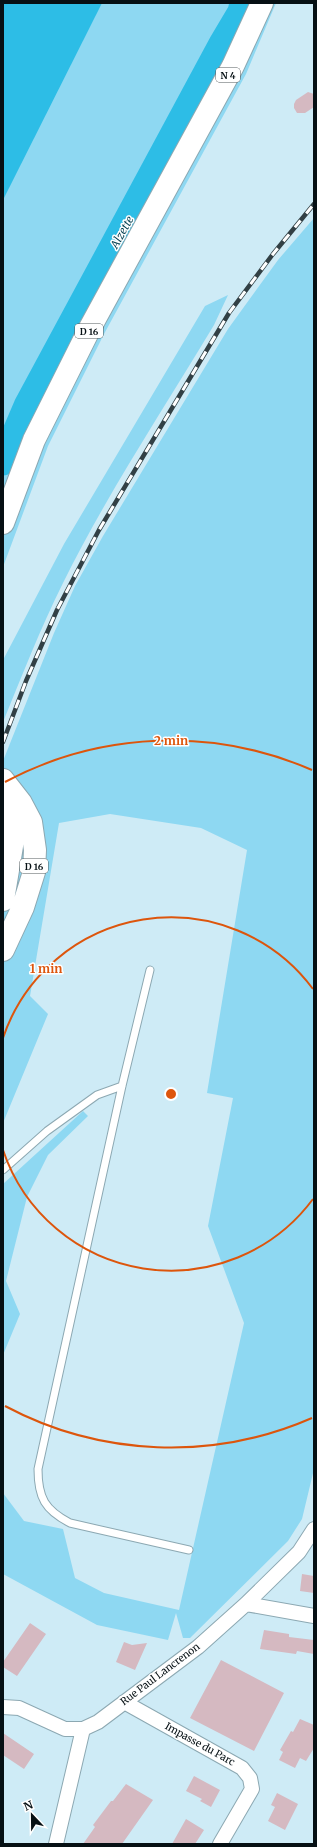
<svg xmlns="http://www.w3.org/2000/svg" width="317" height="1847" font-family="Merriweather,serif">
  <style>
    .green { fill: #8ed8f2; fill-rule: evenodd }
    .water { fill: #2dbde6 }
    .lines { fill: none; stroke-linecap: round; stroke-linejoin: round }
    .river { stroke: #2dbde6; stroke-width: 27 }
    .building { fill: #d5b9c1 }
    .lane-casing { stroke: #8ca8b2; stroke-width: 9 }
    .street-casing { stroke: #8ca8b2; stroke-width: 16 }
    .primary-casing { stroke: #8ca8b2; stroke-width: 24 }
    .lane { stroke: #fff; stroke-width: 7 }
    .street { stroke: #fff; stroke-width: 14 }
    .primary { stroke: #fff; stroke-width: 22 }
    .rail-casing { stroke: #324045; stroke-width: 4.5 }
    .rail { stroke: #fff; stroke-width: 3; stroke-dasharray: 9; stroke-linecap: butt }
    .ring { fill: none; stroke: #dd550c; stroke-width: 2 }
    .labels { text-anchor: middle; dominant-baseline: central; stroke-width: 3; stroke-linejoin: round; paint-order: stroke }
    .shield { fill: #fff; stroke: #51585a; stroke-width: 1 }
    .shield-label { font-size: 9px; font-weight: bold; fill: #061014 }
    .street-label { font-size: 10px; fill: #061014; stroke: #fff }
    .water-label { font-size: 11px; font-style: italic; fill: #003e4f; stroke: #fff }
    .centre { fill: #dd550c; stroke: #fff; stroke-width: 2 }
    .ring-label { font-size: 12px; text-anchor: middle; font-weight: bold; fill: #dd550c; stroke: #fff; stroke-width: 3; stroke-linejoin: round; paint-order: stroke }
  </style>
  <rect width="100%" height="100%" fill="#ceebf6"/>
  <path class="green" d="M 3,3 L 276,3 L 246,74 L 104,334 L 48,446 L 3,567 Z
    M 314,218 L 314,1469 L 302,1519 L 288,1541 L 190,1638 L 183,1638 L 176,1613 L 168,1640 L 97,1625 L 3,1574 L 3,1493 L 24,1521 L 63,1529 L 75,1578 L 104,1593 L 179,1610 L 244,1323 L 208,1226 L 233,1098 L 207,1093 L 247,850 L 201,828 L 110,814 L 59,823 L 30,996 L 48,1014 L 3,1123 L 3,761 L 54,633 L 75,586 L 103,536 L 228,329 L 278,260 ZM 13,825 L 34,850 L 12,846 Z
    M 228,295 L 214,325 C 163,410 107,494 63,583 C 40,629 22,676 3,722 L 3,660 L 64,544 L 205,306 Z
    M 83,1111 L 88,1116 L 48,1155 L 27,1197 L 6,1281 L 20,1314 L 3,1355 L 3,1184 Z"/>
  <path class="water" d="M 3,3 L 102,3 L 3,200 Z"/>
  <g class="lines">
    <path class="river" d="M 3,462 L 27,406 L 222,44 L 241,12 L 243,3"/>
  </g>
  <path class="building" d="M 308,92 L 314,94 L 314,107 L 305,113 L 297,113 L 294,108 L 294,104 L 296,100 Z
    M 302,1574 L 314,1576 L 314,1593 L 300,1591 Z
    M 30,1623 L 46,1634 L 17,1676 L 3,1667 L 3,1662 Z
    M 264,1630 L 289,1634 L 289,1637 L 314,1640 L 314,1654 L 297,1651 L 296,1654 L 260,1649 Z
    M 124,1642 L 132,1645 L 147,1643 L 135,1670 L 116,1662 Z
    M 221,1660 L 284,1693 L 254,1751 L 190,1718 Z
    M 300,1719 L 314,1725 L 314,1748 L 306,1761 L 300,1758 L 295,1768 L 279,1760 L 283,1752 L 280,1750 L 291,1731 L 293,1732 Z
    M 3,1733 L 34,1754 L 24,1769 L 3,1755 Z
    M 194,1776 L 220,1790 L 211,1807 L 200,1801 L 202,1799 L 186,1791 Z
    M 126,1784 L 153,1800 L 122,1844 L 83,1844 L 95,1827 L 93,1825 L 111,1801 L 113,1801 Z
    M 277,1793 L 298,1804 L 285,1830 L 268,1821 L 275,1807 L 271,1805 Z
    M 186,1819 L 204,1830 L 195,1844 L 172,1844 Z"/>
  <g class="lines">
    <defs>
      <path id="lane" d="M 150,970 L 122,1086 L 38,1469 C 38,1498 45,1510 70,1523 L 189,1550
        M 3,1170 L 47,1131 L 97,1095 L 122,1086"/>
      <path id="street" d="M 246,1604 L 314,1616
        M 124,1702 L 242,1768 L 250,1778 L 252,1789 L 220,1844
        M 3,1707 L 19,1708 L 65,1729 L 83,1729 L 98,1722 L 198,1647 L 246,1604 L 299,1552 L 314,1529
        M 56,1844 L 83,1729"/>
      <path id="primary" d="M 3,523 L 34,440 L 91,326 L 233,66 L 262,3
        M 3,780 L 21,803 L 31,822 L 35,850 L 34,872 L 23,907 L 3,950
        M 3,900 L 12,846 L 13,825 L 7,789"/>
    </defs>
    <use href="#lane" class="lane-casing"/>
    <use href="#street" class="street-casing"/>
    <use href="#primary" class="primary-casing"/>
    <use href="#lane" class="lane"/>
    <use href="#street" class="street"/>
    <use href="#primary" class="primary"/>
    <defs>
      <path id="rail" d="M 3,742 L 26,681 L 57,610 L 99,530 L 229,313 L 273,254 L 314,204"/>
    </defs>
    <use href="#rail" class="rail-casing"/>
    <use href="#rail" class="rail"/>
  </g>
  <g class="ring">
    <path d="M313 1199A177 177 0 0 1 3 1150M3 1038A177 177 0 0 1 313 989"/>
    <path d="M312 1418A353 353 0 0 1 5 1406M5 782A353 353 0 0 1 312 770"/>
  </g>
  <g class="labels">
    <g class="shield">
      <rect x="216" y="68" width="24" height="14" rx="3"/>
      <rect x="75" y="324" width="28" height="14" rx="3"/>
      <rect x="20" y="859" width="28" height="14" rx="3"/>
    </g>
    <g class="shield-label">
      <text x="228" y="75">N 4</text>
      <text x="89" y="331">D 16</text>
      <text x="34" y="866">D 16</text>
    </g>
    <g class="street-label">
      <text transform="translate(160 1674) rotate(-37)">Rue Paul Lancrenon</text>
      <text transform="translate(200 1744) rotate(29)">Impasse du Parc</text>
    </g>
    <g class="water-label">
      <text transform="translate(122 232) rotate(-61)">Alzette</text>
    </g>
  </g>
  <circle cx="171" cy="1094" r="6" class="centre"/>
  <g class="ring-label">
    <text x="171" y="745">2 min</text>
    <text x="46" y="973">1 min</text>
  </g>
  <rect width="317" height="1847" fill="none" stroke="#061014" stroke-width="8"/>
  <g transform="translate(32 1815) rotate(338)" stroke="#ffffff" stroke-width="3" paint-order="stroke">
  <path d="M0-3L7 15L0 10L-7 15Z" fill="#061014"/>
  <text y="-6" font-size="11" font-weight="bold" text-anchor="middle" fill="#061014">N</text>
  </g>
</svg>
